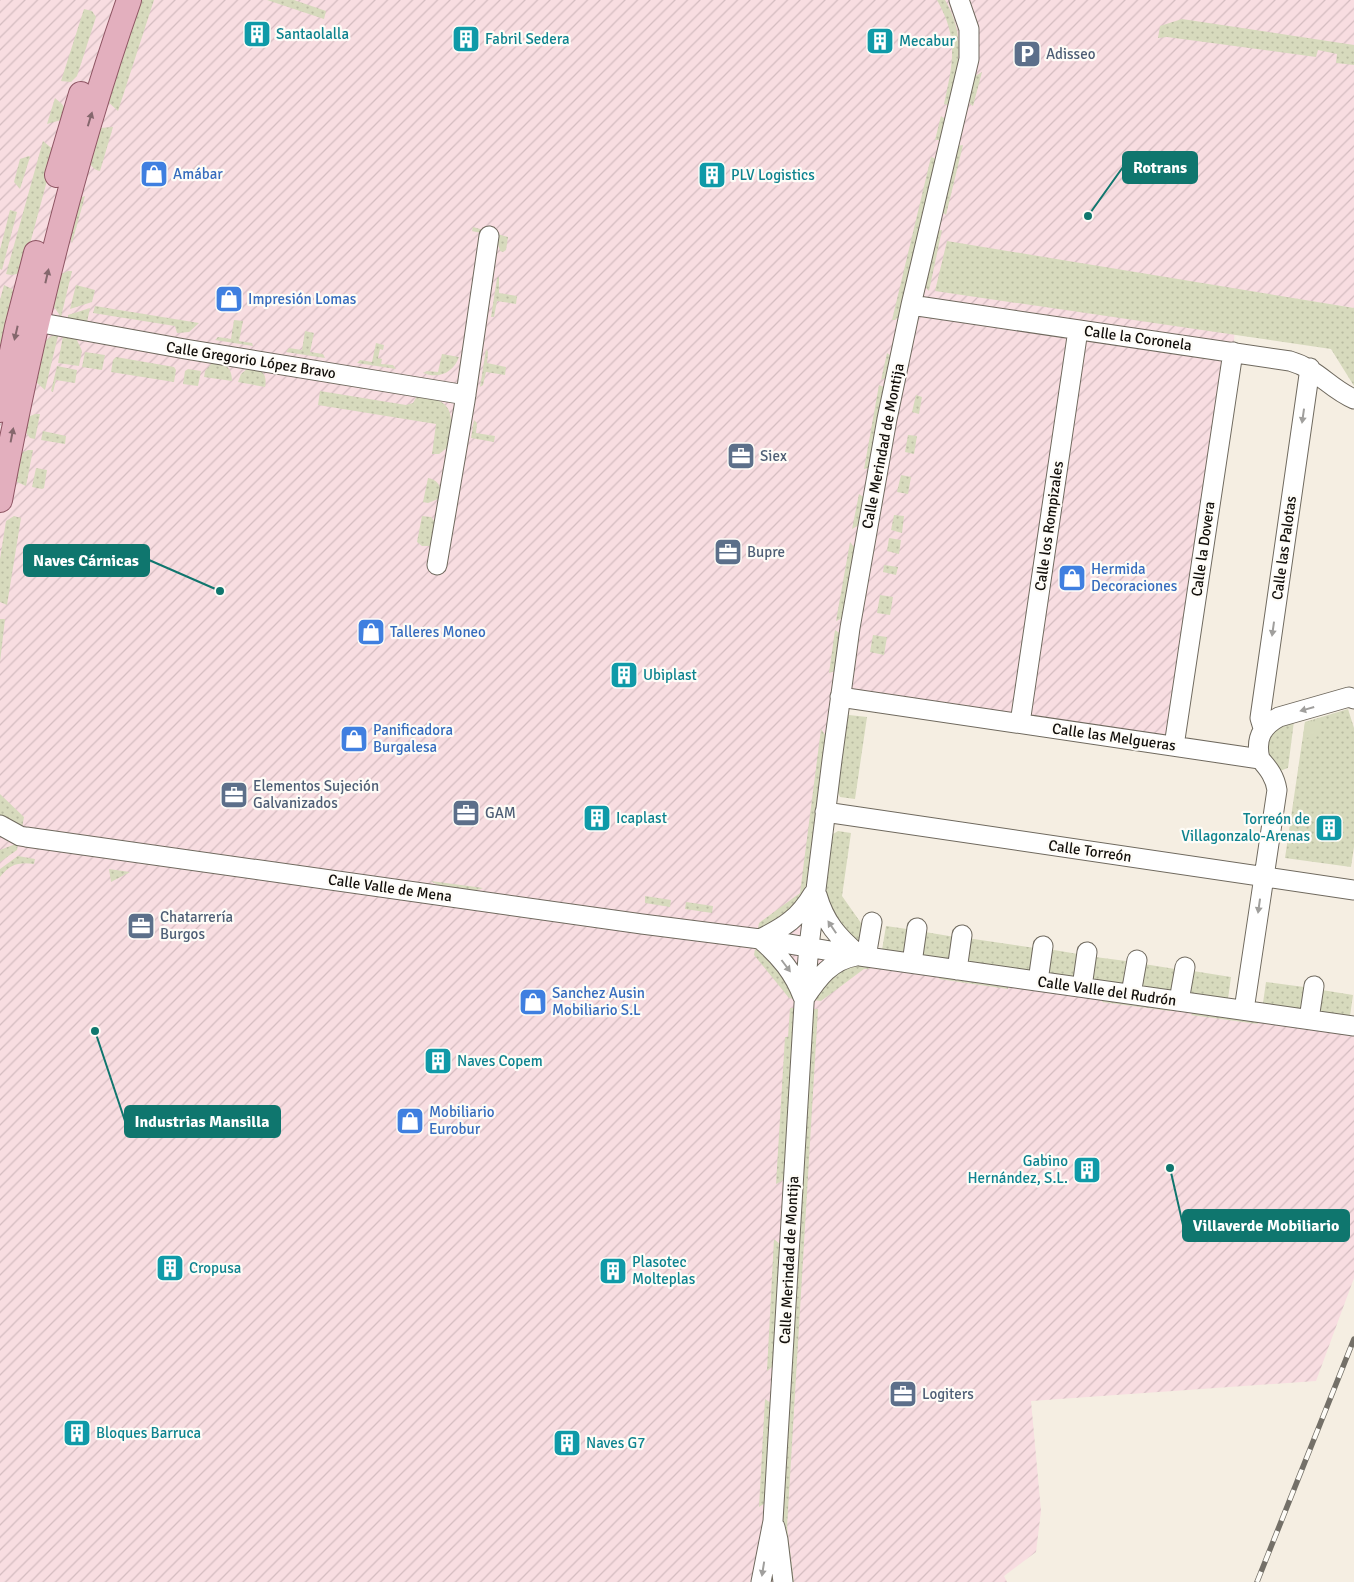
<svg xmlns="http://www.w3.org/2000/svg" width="1354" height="1582" font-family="Signika,sans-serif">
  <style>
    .industrial { fill: url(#industrial-furrows) }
    .grass { fill: url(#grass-dots) }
    .park { fill: url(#park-tufts) }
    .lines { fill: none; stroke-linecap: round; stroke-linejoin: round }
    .minor-casing { stroke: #6f695e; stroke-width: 21 }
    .major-casing { stroke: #8e5563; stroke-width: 26 }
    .minor { stroke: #fff; stroke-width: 19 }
    .major { stroke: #e3afbe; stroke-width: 24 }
    .rail-casing { stroke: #747068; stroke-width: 5.5 }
    .rail { stroke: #fefcf7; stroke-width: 4; stroke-dasharray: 11; stroke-linecap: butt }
    .oneway { fill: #85676d }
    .oneway2 { fill: #a09f9d }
    .labels { text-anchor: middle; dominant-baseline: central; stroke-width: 4.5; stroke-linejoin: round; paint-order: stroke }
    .culture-label { font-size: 15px; fill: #0d838f; stroke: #fefcf7; text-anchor: start }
    .service-label { font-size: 15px; fill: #4e5e75; stroke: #fefcf7; text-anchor: start }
    .shop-label { font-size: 15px; fill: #366cbe; stroke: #fefcf7; text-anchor: start }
    .street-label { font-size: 15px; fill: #120f0b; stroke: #fefcf7 }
    .leader { fill: none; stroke: #0f766e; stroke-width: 2 }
    .callout-dot { fill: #0f766e; stroke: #fefcf7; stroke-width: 2 }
    .callout { fill: #0f766e; stroke: #0f766e; stroke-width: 2 }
    .callout-label { font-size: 16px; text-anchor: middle; font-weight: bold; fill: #fff }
  </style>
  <defs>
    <pattern id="industrial-furrows" width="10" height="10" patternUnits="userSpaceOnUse" patternTransform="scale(1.25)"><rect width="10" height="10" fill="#f8dde1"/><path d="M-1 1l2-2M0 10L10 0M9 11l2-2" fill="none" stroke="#d4bcc0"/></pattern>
    <pattern id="grass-dots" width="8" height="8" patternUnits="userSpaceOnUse" patternTransform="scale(1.25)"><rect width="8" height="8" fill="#d7dabd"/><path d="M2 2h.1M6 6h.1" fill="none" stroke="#b8baa1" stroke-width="1.8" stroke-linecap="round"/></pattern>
    <pattern id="park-tufts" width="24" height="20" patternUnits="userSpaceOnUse" patternTransform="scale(1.25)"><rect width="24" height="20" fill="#d7dabd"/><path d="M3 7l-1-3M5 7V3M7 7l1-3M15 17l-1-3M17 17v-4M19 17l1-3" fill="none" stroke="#b8baa1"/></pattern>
  </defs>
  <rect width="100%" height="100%" fill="#f5eee2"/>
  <path class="industrial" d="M 0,0 L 1354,0 L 1354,308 L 1238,290 L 1233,352 L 1174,746 L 840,697 L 809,946 L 1354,1026 L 1354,1278 L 1316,1381 L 1031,1401 L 1041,1511 L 1036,1552 L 1004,1576 L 1007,1582 L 0,1582 Z"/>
  <path class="grass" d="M 139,0 L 154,0 L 118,111 L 106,100 Z
    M 267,0 L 294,0 L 326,11 L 324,19 Z
    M 937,0 L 945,0 C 967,38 958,65 950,104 L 948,105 L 944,104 C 953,62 959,39 937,0 Z
    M 84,9 L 92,11 L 96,17 L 77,76 L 71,82 L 61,81 Z
    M 1182,19 L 1354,45 L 1354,65 L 1336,63 L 1337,54 L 1318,50 L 1316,57 L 1167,37 L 1158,38 L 1160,26 Z
    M 982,72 L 973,106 L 970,104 L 969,96 L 975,76 Z
    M 55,98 L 62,104 L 66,110 L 61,120 L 47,124 Z
    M 941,116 L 947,121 L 940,140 L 935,140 Z
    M 113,127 L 100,171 C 94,170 91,166 89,161 L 100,128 Z
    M 43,141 L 55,151 L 24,266 L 17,274 L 11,275 L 6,274 Z
    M 963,145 L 946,215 L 942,212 L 957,146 Z
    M 29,156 L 30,157 L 20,189 L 14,182 L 20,159 Z
    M 931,157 L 934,158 L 937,162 L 901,315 L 895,320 L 892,320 Z
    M 85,196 L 72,243 L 69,235 L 79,198 Z
    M 10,210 L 17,212 L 2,270 L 0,269 L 0,250 Z
    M 473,227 L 508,237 L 506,250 L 503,252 L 500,251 C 496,233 488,235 472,231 Z
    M 942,230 L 929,291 L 924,286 L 937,231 Z
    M 947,241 L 1354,308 L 1354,386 L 1331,349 L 935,291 Z
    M 68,271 L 72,271 L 61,317 L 52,304 L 59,275 Z
    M 499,277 L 499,293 L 517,296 L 516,304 L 497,301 L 494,317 L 491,317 L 497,278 Z
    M 4,285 L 12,289 L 16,297 L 0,370 L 0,300 Z
    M 76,285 L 95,290 L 92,302 L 70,309 Z
    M 95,306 L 199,323 L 189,332 L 177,333 L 175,326 L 93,313 Z
    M 90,308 L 87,322 L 68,319 L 68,315 Z
    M 234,320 L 243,321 L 239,341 L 252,343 L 253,346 L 215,340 L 218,337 L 231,339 Z
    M 305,331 L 314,333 L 310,352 L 323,354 L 325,358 L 286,352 L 289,348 L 302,350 Z
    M 52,336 L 58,336 L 45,390 L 36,382 L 42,344 Z
    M 63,336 L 76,338 L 82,351 L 79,366 L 58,363 Z
    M 376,343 L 384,345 L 383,350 L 380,349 L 378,358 L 382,359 L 381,364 L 393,365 L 396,369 L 357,363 L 360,360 L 372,362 Z
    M 486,349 L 488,352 L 487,363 L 506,367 L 505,375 L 486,372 L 483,385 L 480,387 Z
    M 85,352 L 105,355 L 102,370 L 82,367 Z
    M 887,353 L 891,356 L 887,377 L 881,380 Z
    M 442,354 L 459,357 C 453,373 439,379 423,373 L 427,371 L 438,372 Z
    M 116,357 L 174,367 L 176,370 L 174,382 L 111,372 L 113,360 Z
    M 213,362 C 225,363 232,367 232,381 L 204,377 L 205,371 Z
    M 57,366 L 77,370 L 75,383 L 56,380 L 53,392 L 51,391 Z
    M 248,368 C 260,369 268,372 265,387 L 238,382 L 241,374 Z
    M 188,369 L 201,371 L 198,386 L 183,384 L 185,371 Z
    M 879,385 L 884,387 L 885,390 L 870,468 L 864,469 Z
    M 320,391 L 406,405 L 413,403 L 417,396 C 423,397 431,398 437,400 C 457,407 451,431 448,447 L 439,454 L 432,454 L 436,424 L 318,405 Z
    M 916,395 L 922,397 L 919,414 L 912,412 Z
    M 35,414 L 40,414 L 35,439 L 30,438 L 24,430 L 26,418 Z
    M 474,420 L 477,423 L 476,433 L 495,436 L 494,442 L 471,438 Z
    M 43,431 L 66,436 L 65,444 L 41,440 Z
    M 908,435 L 917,436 L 914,454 L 905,452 Z
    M 28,450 L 33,450 L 26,486 L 17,482 L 15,480 L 21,453 Z
    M 36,468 L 47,470 L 44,488 L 42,489 L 32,487 Z
    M 901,475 L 911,477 L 908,494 L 897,492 Z
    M 428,478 C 437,480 440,484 441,493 L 438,499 L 428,503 L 423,502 Z
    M 859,494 L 865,498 L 859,525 L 852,529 Z
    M 894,515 L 904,516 L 902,533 L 891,530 Z
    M 14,516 L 21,518 L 7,605 L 0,602 L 0,559 L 6,521 Z
    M 422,516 L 431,517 L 435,522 L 432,546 L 422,546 L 417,542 Z
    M 889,538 L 901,540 L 899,554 L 887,551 Z
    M 850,542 L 855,548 L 843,618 L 836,621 Z
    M 884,565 L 898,567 L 896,575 L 883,572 Z
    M 880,595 L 893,597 L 890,615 L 877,613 Z
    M 0,619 L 5,619 L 0,662 Z
    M 835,630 L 841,634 L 835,671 L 829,673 Z
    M 873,635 L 887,637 L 884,655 L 870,652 Z
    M 1348,709 L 1354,728 L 1354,847 L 1351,867 L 1285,858 L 1305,722 Z
    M 849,715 L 867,717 L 855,799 L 840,797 L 836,788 L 846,717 Z
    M 1294,721 L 1288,768 L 1277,772 C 1267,751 1264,750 1273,727 Z
    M 821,729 L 826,736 L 809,875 L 801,902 L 769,927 L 758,929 L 759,923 L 800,893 Z
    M 0,794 L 24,817 L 22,828 L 0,817 Z
    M 838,831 L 851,833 L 842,896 L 861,923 L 866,924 L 862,947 L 837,926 L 826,892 L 831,839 L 833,834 Z
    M 18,843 L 17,850 L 0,862 L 0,850 Z
    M 18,856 L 35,859 L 34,864 C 19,862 10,864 0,877 L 0,869 Z
    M 109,869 L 130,872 L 111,882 Z
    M 431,881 L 483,888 C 472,894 441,889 431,881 Z
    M 645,896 L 671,900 L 670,907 L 645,903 Z
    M 686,902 L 713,906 L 712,913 L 685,909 Z
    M 886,926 L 907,929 L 903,954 L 882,950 Z
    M 925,932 L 955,937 L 952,960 L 922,956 Z
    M 967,938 L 1035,948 L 1032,972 L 963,963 Z
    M 755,949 C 782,958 784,975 794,999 L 789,998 L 754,955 Z
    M 1048,949 L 1078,954 L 1075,977 L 1045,973 Z
    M 1095,957 L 1126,961 L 1123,984 L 1091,979 Z
    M 870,964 L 869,969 L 864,969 L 821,1001 L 813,1000 L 838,967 Z
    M 1144,964 L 1175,969 L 1171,991 L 1141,986 Z
    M 1193,971 L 1231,977 L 1228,999 L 1190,993 Z
    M 941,975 L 1009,984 L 1008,989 L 939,979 Z
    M 1266,982 L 1304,987 L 1301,1010 L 1267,1005 L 1263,1003 Z
    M 1322,990 L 1353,995 L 1350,1016 L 1318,1012 Z
    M 1104,1000 L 1170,1009 L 1170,1011 L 1102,1002 Z
    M 790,1008 L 794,1008 L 794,1020 L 785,1177 L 782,1181 L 776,1184 L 785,1037 L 788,1037 Z
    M 812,1009 L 818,1009 L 787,1527 L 794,1582 L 789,1582 L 781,1524 Z
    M 1194,1011 L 1257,1021 L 1258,1024 L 1191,1015 Z
    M 774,1239 L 781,1245 L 773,1366 L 767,1371 Z
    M 765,1399 L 771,1403 L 765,1503 L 759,1507 Z"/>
  <path class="park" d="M 1320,718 L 1320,730 L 1316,737 L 1303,738 L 1305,722 Z"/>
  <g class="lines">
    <defs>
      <path id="minor" d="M 911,305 L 1290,361 C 1318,369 1330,389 1354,399
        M 36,322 L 185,349 L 466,395
        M 437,565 L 465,401 L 489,236
        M 840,697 L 1260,759
        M 1020,723 L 1078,330
        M 1263,728 L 1260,718 L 1310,368
        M 1174,746 L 1233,352
        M 1260,759 C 1255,739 1262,726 1279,717 L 1349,697 L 1354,699
        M 825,812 L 1354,890
        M 0,825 L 20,836 L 26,837 L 642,924 L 760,939 L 860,956 L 1354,1026
        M 817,895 C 825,923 838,937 859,955
        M 760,939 C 784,927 799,918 813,894
        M 760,939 C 780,956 794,973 803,997
        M 866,957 L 872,922
        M 912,963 L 917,928
        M 957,970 L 962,935
        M 1038,981 L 1043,946
        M 1082,987 L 1087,952
        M 1131,994 L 1137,960
        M 804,999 C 818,978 831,960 856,956
        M 1179,1001 L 1185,967
        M 1244,1010 L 1277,790 C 1275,777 1269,769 1260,759
        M 1309,1019 L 1314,986
        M 775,1527 L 778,1540 L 783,1582
        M 761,1582 L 773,1521 L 804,1004 L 809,946 L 832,760 L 850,628 L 887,419 L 911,305 L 969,59 L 969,29 L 959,0"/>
      <path id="major" d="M 57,175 L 81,94
        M 0,410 L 17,327 L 36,253
        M 0,500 C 32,330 72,163 129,0"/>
    </defs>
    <use href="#minor" class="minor-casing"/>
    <use href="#major" class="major-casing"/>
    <use href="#minor" class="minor"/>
    <use href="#major" class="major"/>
    <defs>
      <path id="rail" d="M 1257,1582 L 1354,1339"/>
    </defs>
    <use href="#rail" class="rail-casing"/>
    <use href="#rail" class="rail"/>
  </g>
  <defs><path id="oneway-solid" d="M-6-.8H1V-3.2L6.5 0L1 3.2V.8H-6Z" transform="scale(1.25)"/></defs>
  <g class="oneway">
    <use href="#oneway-solid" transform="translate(90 119) rotate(-73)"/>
    <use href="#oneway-solid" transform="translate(47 276) rotate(-77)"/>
    <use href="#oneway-solid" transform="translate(16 333) rotate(103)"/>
    <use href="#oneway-solid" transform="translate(12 435) rotate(-79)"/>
  </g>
  <g class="oneway2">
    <use href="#oneway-solid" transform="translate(1303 416) rotate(98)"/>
    <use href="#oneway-solid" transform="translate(1273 629) rotate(98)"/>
    <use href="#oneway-solid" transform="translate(1307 709) rotate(164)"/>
    <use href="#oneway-solid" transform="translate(1259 906) rotate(98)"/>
    <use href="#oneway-solid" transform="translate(832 927) rotate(-124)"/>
    <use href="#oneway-solid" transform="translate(786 966) rotate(53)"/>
    <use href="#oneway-solid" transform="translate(763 1569) rotate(99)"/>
  </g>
  <defs>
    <symbol id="building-square" viewBox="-11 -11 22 22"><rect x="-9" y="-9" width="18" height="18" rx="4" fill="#0f9aa8" stroke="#fefcf7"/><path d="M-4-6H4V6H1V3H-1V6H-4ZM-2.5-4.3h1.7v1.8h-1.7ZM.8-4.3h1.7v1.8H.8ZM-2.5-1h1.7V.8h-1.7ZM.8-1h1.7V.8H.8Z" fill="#fff"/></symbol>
    <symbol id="parking-square" viewBox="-11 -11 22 22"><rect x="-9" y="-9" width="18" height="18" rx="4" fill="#5c6f8a" stroke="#fefcf7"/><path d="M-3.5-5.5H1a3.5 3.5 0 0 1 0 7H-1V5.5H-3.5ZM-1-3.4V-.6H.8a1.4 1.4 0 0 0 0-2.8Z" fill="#fff"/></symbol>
    <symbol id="shop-square" viewBox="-11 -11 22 22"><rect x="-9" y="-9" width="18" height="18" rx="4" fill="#3f7fe0" stroke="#fefcf7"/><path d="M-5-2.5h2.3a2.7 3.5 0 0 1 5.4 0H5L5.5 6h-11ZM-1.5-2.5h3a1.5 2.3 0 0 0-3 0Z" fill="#fff"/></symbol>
    <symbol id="office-square" viewBox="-11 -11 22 22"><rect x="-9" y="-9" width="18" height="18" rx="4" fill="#5c6f8a" stroke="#fefcf7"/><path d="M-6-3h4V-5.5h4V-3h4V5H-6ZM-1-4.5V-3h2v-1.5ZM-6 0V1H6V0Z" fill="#fff"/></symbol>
  </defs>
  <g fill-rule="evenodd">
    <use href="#building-square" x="241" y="18" width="32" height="32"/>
    <use href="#building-square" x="450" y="23" width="32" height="32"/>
    <use href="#building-square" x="864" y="25" width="32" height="32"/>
    <use href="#parking-square" x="1011" y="38" width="32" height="32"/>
    <use href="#shop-square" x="138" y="158" width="32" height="32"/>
    <use href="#building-square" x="696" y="159" width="32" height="32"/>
    <use href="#shop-square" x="213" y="283" width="32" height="32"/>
    <use href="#office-square" x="725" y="440" width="32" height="32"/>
    <use href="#office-square" x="712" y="536" width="32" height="32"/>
    <use href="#shop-square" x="1056" y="562" width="32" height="32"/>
    <use href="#shop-square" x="355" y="616" width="32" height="32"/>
    <use href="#building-square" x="608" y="659" width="32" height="32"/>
    <use href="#shop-square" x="338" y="723" width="32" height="32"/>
    <use href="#office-square" x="218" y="779" width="32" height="32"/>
    <use href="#office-square" x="450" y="797" width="32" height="32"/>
    <use href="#building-square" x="581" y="802" width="32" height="32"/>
    <use href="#building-square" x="1313" y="812" width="32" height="32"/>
    <use href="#office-square" x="125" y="910" width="32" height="32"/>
    <use href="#shop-square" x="517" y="986" width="32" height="32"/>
    <use href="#building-square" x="422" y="1045" width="32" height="32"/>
    <use href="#shop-square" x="394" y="1105" width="32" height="32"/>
    <use href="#building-square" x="1071" y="1154" width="32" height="32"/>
    <use href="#building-square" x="154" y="1252" width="32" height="32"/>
    <use href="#building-square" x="597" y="1255" width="32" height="32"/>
    <use href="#office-square" x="887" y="1378" width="32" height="32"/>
    <use href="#building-square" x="61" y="1417" width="32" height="32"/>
    <use href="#building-square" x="551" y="1427" width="32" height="32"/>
  </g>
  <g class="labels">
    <g class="culture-label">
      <text x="276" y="34">Santaolalla</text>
      <text x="485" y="39">Fabril Sedera</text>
      <text x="899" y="41">Mecabur</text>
      <text x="731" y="175">PLV Logistics</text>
      <text x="643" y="675">Ubiplast</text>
      <text x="616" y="818">Icaplast</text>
      <text x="1310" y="819" text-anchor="end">Torreón de<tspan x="1310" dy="17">Villagonzalo-Arenas</tspan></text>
      <text x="457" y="1061">Naves Copem</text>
      <text x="1068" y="1161" text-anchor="end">Gabino<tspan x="1068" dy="17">Hernández, S.L.</tspan></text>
      <text x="632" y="1262">Plasotec<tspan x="632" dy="17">Molteplas</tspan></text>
      <text x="189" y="1268">Cropusa</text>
      <text x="96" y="1433">Bloques Barruca</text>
      <text x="586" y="1443">Naves G7</text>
    </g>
    <g class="service-label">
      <text x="1046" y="54">Adisseo</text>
      <text x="760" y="456">Siex</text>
      <text x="747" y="552">Bupre</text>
      <text x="253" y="786">Elementos Sujeción<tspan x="253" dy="17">Galvanizados</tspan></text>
      <text x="485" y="813">GAM</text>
      <text x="160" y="917">Chatarrería<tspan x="160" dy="17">Burgos</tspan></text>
      <text x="922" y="1394">Logiters</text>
    </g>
    <g class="shop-label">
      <text x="173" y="174">Amábar</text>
      <text x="248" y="299">Impresión Lomas</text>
      <text x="1091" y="569">Hermida<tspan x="1091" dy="17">Decoraciones</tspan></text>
      <text x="390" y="632">Talleres Moneo</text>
      <text x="373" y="730">Panificadora<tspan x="373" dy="17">Burgalesa</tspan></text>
      <text x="552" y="993">Sanchez Ausin<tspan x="552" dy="17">Mobiliario S.L</tspan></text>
      <text x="429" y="1112">Mobiliario<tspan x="429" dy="17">Eurobur</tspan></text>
    </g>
    <g class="street-label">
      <text transform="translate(1138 338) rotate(8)">Calle la Coronela</text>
      <text transform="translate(251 360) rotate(9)">Calle Gregorio López Bravo</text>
      <text transform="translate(883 446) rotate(-79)">Calle Merindad de Montija</text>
      <text transform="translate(1049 526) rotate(-82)">Calle los Rompizales</text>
      <text transform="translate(1284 548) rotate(-82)">Calle las Palotas</text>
      <text transform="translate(1203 549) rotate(-82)">Calle la Dovera</text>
      <text transform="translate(1114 737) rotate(8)">Calle las Melgueras</text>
      <text transform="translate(1090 851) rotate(8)">Calle Torreón</text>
      <text transform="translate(390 888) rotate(8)">Calle Valle de Mena</text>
      <text transform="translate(1107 991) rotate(8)">Calle Valle del Rudrón</text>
      <text transform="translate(789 1260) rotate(-87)">Calle Merindad de Montija</text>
    </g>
  </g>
  <path class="leader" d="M1088 216L1123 167M220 591L149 560M95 1031L125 1121M1170 1168L1183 1225"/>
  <g class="callout-dot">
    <circle cx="1088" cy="216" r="5"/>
    <circle cx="220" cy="591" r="5"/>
    <circle cx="95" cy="1031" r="5"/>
    <circle cx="1170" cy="1168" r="5"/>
  </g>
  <g class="callout">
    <rect x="1123" y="152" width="74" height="31" rx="5"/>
    <rect x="24" y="545" width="125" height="31" rx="5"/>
    <rect x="125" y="1106" width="155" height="31" rx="5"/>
    <rect x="1183" y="1210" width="166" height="31" rx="5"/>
  </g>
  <g class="callout-label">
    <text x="1160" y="173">Rotrans</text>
    <text x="86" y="566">Naves Cárnicas</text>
    <text x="202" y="1127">Industrias Mansilla</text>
    <text x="1266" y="1231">Villaverde Mobiliario</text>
  </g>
</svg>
